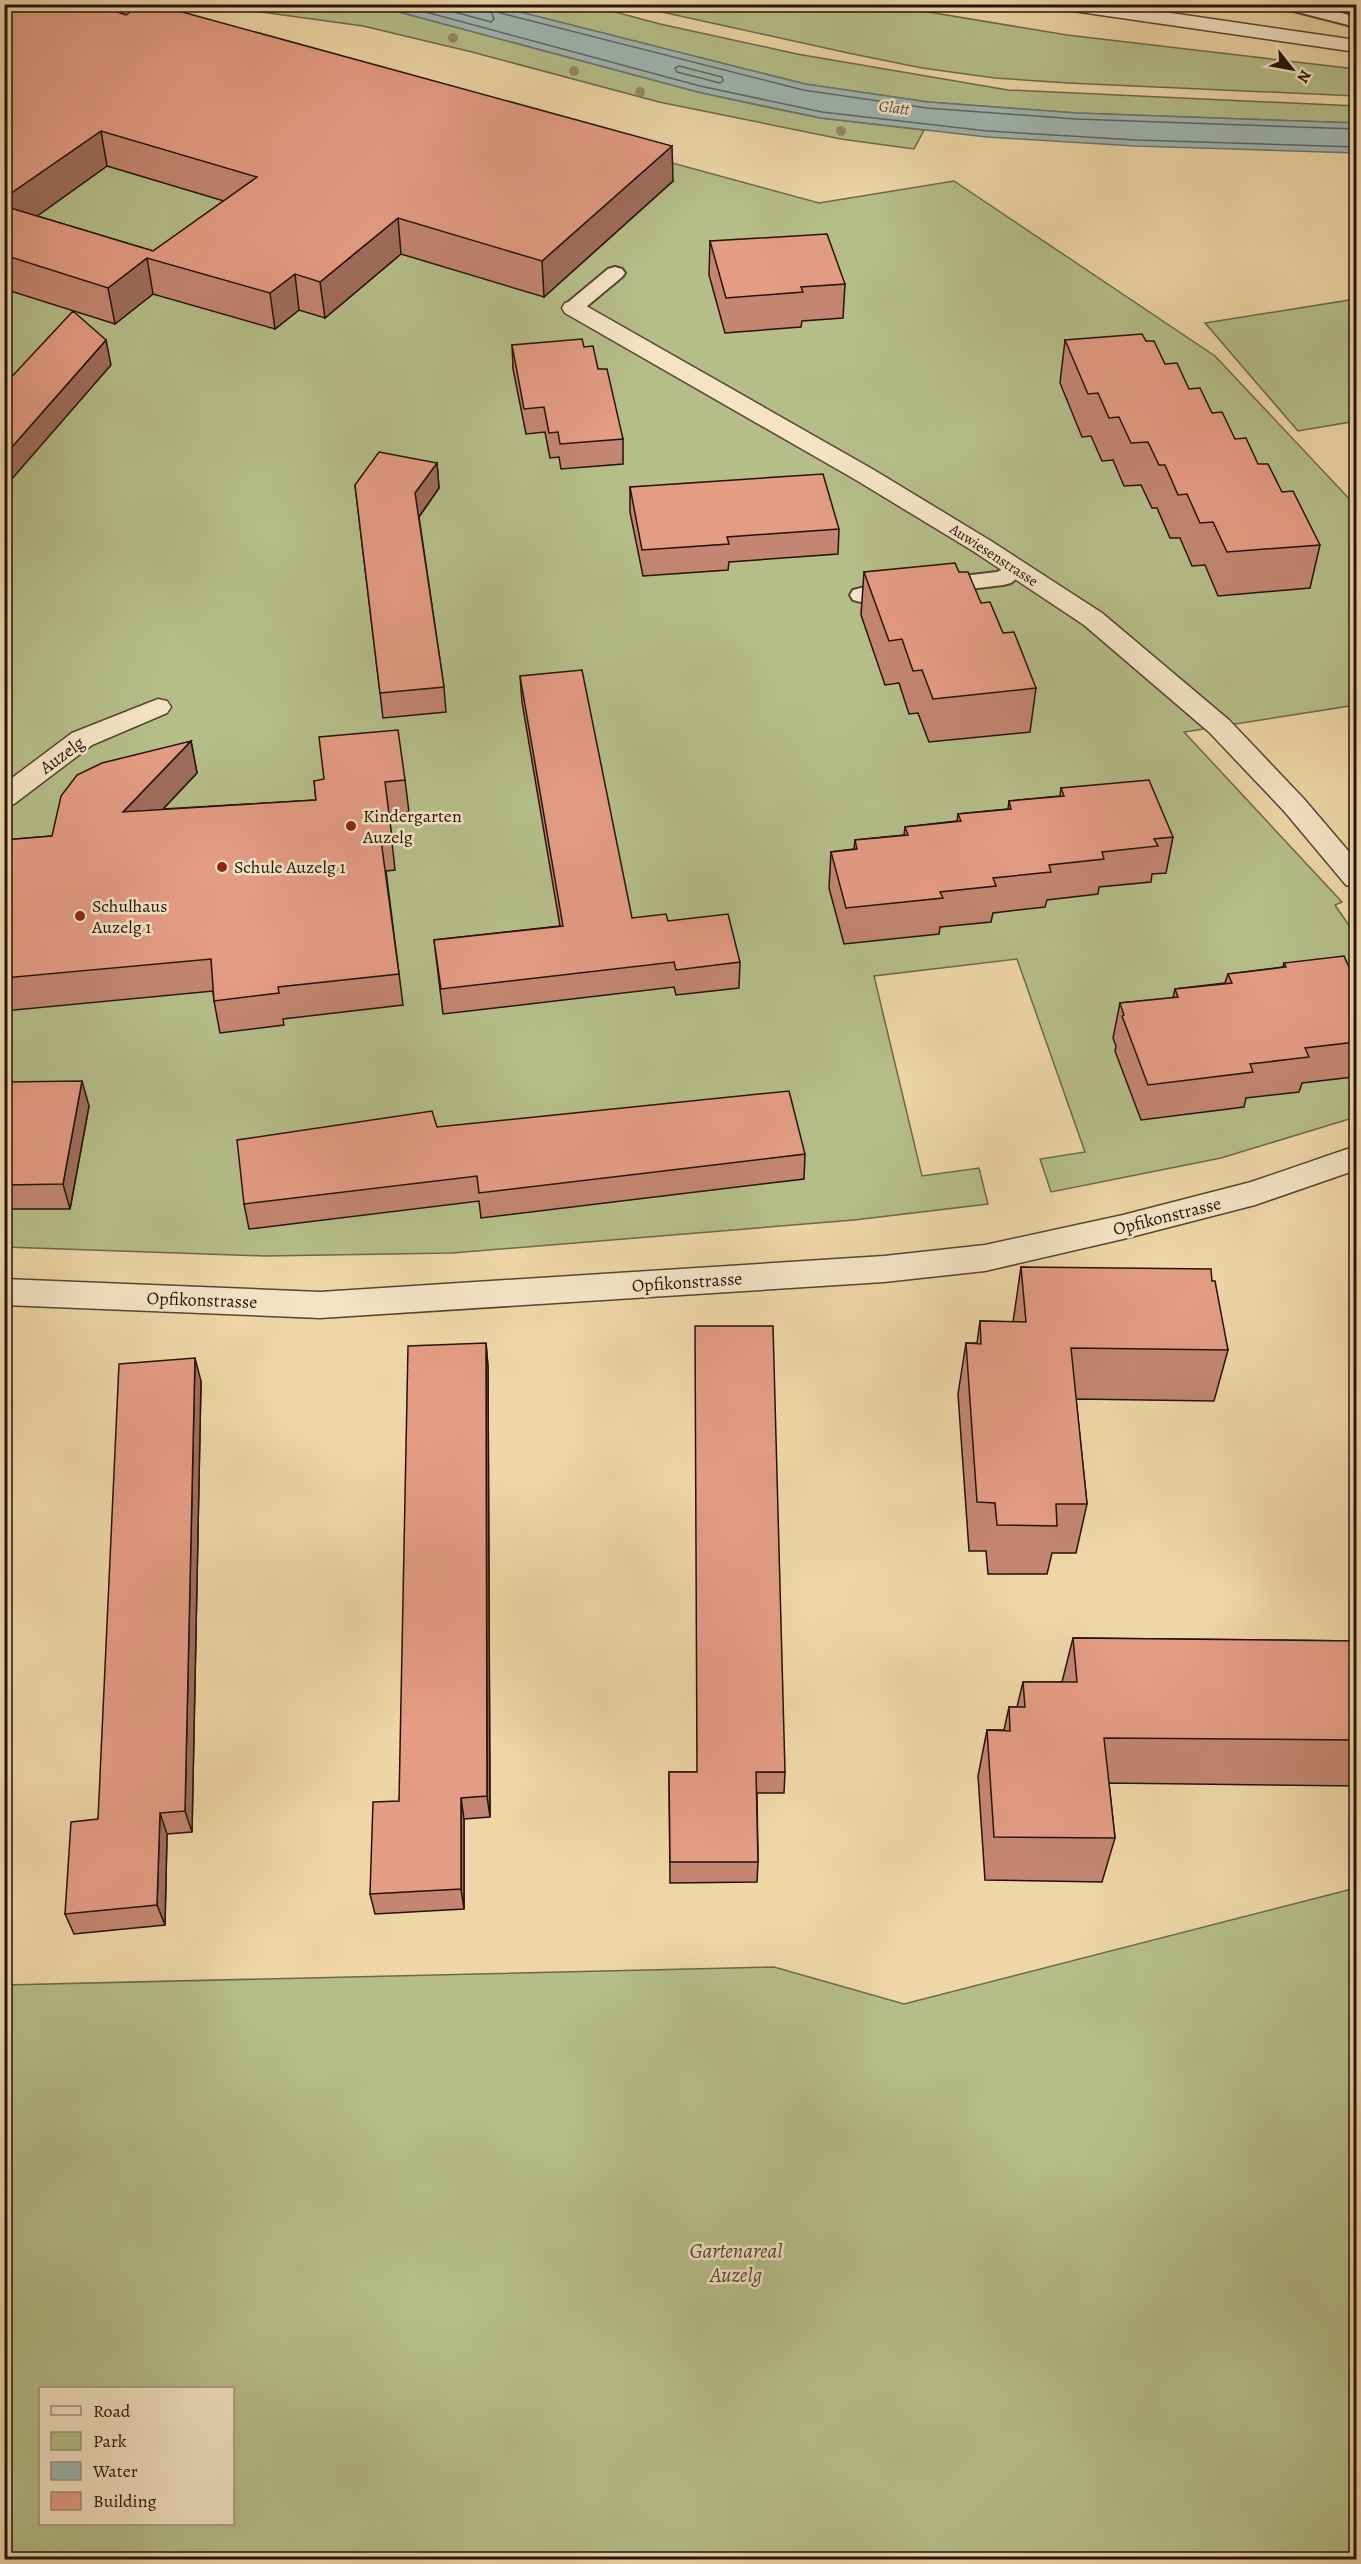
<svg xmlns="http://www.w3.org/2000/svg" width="1361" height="2564" font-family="Alegreya,serif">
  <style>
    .green { fill: #b5be89; stroke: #6d684a; stroke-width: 1.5; fill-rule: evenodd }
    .water { fill: #9fb6b3; stroke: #6e7570; stroke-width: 1.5 }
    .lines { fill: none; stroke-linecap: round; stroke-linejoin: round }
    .shore { stroke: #62645f; stroke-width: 1.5 }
    .service-casing { stroke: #574432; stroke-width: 4 }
    .minor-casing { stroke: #574432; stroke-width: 3 }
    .tertiary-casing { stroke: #574432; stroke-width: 3 }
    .service { fill: #f4e4c5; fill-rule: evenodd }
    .minor { fill: #f4e4c5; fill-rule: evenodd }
    .tertiary { fill: #f4e4c5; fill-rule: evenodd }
    .tree { fill: #978766 }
    .wall { fill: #c48672; stroke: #25130b; stroke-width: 1.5; fill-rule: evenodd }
    .shaded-wall { fill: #a06d5d; stroke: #25130b; stroke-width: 1.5 }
    .building { fill: #e49c85; stroke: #25130b; stroke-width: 1.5 }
    .poi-dot { fill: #8f2418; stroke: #f4e4c5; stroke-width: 2 }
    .labels { text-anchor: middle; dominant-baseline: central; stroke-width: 5; stroke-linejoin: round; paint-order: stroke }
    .far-street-label { font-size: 15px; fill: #25130b; stroke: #f4e4c5 }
    .far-water-label { font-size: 16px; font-style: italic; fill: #504c46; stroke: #f4e4c5 }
    .street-label { font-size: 18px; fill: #25130b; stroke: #f4e4c5 }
    .poi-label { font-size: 18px; fill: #25130b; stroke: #f4e4c5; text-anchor: start }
    .near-park-label { font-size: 21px; font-style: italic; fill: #504631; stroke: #f4e4c5 }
  </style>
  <rect width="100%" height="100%" fill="#eed6a6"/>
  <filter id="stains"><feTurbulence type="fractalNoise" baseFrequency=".00333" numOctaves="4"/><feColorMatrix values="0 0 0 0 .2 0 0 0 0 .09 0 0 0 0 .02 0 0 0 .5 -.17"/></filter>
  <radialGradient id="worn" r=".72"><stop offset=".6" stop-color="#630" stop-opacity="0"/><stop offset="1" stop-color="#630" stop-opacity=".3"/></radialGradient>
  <path class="green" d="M 93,5 L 819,203 L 954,181 L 1215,356 L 1356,506 L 1356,705 L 1184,732 L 1342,902 L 1335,905 L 1350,927 L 1356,928 L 1356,1117 L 1221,1158 L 1051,1192 L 1040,1159 L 1085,1152 L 1017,959 L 874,976 L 922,1176 L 979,1168 L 988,1204 L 854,1220 L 452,1253 L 265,1256 L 5,1247 L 4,18 Z
    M 211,5 L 373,5 L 698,92 L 776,109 L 821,118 L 924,130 L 914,149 L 841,139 L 659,102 L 472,52 L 363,26 Z
    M 492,5 L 589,5 L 660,24 L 797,54 L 1008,90 L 1356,106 L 1356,123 L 1076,113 L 928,102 L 805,84 Z
    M 630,5 L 886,5 L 1067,35 L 1356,69 L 1356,96 L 1068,83 L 995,78 L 922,68 L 848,53 Z
    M 1356,299 L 1356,421 L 1298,431 L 1205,323 Z
    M 1356,1888 L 1356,2559 L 5,2559 L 5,1985 L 774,1967 L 904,2004 ZM 40,2388 L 232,2388 L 232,2524 L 40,2524 Z"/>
  <path class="water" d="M 373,5 L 492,5 L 805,84 L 928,102 L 1076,113 L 1356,123 L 1356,153 L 1135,146 L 987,137 L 821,118 L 698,92 Z"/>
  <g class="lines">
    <path class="shore" d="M 396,4 L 700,86 L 822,112 L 987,131 L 1136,140 L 1356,147
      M 425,4 L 491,22 L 494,19 L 488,4
      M 496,4 L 500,13 L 803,90 L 927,108 L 1076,119 L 1356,129
      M 679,66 L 722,77 L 723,81 L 720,83 L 677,72 L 675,68 Z"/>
    <defs>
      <path id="service" d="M 1280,4 L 1309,4 L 1356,17 L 1356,27 L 1282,8 Z
        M 615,267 L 622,269 L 625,273 L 622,277 L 580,312 L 566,312 L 563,308 L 566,304 L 608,269 Z
        M 1017,562 L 1025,564 L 1028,569 L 1011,583 L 1003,585 L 861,602 L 853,600 L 850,595 L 853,590 L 861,588 L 997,572 Z"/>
      <path id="minor" d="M 573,301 L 581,303 L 874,470 L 991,541 L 1102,613 L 1229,720 L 1304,799 L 1356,860 L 1356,888 L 1346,885 L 1284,811 L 1209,732 L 1084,625 L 973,551 L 856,480 L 565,313 L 562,308 L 565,303 Z
        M 158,699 L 167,701 L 171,707 L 167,713 L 92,745 L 14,804 L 4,807 L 4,784 L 72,733 Z
        M 1356,1146 L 1356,1170 L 1255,1205 L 1123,1239 L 985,1271 L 884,1282 L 320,1318 L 4,1305 L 4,1279 L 320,1292 L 884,1256 L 985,1245 L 1123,1215 L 1251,1182 Z"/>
      <path id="tertiary" d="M 1057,4 L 1109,4 L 1356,40 L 1356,52 L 1066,10 L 1059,8 Z"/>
    </defs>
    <use href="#service" class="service-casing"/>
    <use href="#minor" class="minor-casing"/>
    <use href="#tertiary" class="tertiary-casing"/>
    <use href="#service" class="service"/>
    <use href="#minor" class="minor"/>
    <use href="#tertiary" class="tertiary"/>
  </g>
  <g class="tree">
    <circle cx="453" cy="38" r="5"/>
    <circle cx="574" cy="71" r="5"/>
    <circle cx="640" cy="92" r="5"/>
    <circle cx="841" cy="131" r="5"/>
  </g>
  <path class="wall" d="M 4,4 L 673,181 L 544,297 L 401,254 L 325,318 L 299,310 L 275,329 L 153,294 L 115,324 L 4,289 ZM 107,166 L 224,201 L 153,251 L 37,216 Z
    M 710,241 L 845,284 L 843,318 L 802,321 L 801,327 L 725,333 L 709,275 Z
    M 1065,340 L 1146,341 L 1165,364 L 1212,413 L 1282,492 L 1320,545 L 1310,588 L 1218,596 L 1205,565 L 1192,566 L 1180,538 L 1170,538 L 1157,508 L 1152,508 L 1141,485 L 1124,486 L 1113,460 L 1102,461 L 1091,436 L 1082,437 L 1060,383 Z
    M 512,345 L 584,347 L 598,369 L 623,439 L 623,464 L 561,469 L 559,457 L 550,458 L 545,432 L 526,434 L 513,369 Z
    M 437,463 L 439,488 L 419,517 L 444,687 L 446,712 L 383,718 L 355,485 Z
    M 630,487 L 839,529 L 838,554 L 729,562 L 728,570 L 643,576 L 630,512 Z
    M 864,572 L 959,572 L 1003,633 L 1036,688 L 1030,732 L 929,742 L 918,713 L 909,714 L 899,683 L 885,685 L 861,615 Z
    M 520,676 L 632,918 L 668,921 L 740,962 L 739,988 L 676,995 L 674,987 L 443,1014 L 434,940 L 560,926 L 522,702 Z
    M 191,741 L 197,773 L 163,809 L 316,800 L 314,781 L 405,780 L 409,812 L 389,814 L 395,870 L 386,871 L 403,1005 L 283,1019 L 284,1025 L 220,1033 L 214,1001 L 213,991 L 4,1011 L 4,840 L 52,836 Z
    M 1061,788 L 1173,837 L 1166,873 L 1152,874 L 1151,882 L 1099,887 L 1098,894 L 1047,900 L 1045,907 L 993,913 L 991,922 L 940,927 L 939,934 L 844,944 L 829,888 L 831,852 L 854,849 L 855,840 L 904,835 L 905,827 L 957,821 L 958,814 L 1008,809 L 1009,801 L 1060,796 Z
    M 1284,963 L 1356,983 L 1356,1067 L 1353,1077 L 1302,1083 L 1299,1092 L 1246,1098 L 1244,1107 L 1141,1120 L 1115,1051 L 1116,1046 L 1113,1038 L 1120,1003 L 1173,998 L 1175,989 L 1225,983 L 1228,974 L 1283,967 Z
    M 4,1082 L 89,1106 L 70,1209 L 4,1209 Z
    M 437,1127 L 805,1154 L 804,1179 L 481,1218 L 479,1201 L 249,1229 L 244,1204 Z
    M 1021,1267 L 1212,1281 L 1228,1350 L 1214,1401 L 1076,1399 L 1087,1504 L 1076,1553 L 1052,1553 L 1047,1574 L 988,1574 L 986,1551 L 969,1551 L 958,1394 L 966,1343 L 977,1343 L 980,1321 L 1013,1322 Z
    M 486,1343 L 488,1367 L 490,1817 L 464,1819 L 464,1909 L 375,1914 L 370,1894 L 399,1801 Z
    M 201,1381 L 192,1832 L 167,1834 L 165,1925 L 74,1934 L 65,1914 L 98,1819 Z
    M 1073,1638 L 1356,1641 L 1356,1786 L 1109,1783 L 1115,1838 L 1102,1882 L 985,1880 L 978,1776 L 987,1730 L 1004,1730 L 1009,1707 L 1017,1707 L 1023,1682 L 1062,1682 Z
    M 669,1772 L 785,1772 L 784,1793 L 757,1793 L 758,1862 L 757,1882 L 670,1883 Z"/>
  <path class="shaded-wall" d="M 101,131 L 107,166 L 5,239 L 4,198 Z
    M 672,146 L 673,181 L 544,297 L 542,261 Z
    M 398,218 L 401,254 L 325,318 L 320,282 Z
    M 147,258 L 153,294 L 115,324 L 108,288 Z
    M 295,274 L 299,310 L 275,329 L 270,293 Z
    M 106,340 L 111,365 L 4,488 L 4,456 Z
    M 437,463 L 439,488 L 418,518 L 415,493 Z
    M 191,741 L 197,773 L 130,844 L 123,812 Z
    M 82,1081 L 89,1106 L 70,1209 L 63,1184 Z
    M 486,1343 L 488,1367 L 490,1817 L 487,1796 Z
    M 195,1358 L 201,1381 L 192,1832 L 185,1811 Z
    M 461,1798 L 464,1819 L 464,1909 L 461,1889 Z
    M 160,1813 L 167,1834 L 165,1925 L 157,1905 Z"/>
  <path class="building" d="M 4,4 L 93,4 L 126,15 L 141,4 L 153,4 L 672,146 L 542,261 L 398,218 L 320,282 L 295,274 L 270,293 L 147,258 L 108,288 L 4,255 L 4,206 L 153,251 L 257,177 L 101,131 L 4,198 Z
    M 827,234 L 845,284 L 801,287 L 803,292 L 726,298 L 710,241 Z
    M 73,311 L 106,340 L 4,456 L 4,385 Z
    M 1142,334 L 1146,341 L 1154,341 L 1165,364 L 1177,363 L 1189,389 L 1200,388 L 1212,413 L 1222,412 L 1235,439 L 1246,438 L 1258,464 L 1268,464 L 1282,492 L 1293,491 L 1320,545 L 1227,552 L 1213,522 L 1200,523 L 1187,494 L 1178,495 L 1165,465 L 1159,465 L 1148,442 L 1131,443 L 1119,417 L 1109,418 L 1098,393 L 1088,394 L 1065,340 Z
    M 582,339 L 584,347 L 593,346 L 598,369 L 607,369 L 623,439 L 560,444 L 558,432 L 549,433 L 544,407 L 524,409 L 512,345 Z
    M 379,452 L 437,463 L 415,493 L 444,687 L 380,693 L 355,485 Z
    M 823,474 L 839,529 L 727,537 L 729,544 L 642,550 L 630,487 Z
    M 955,563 L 959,572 L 968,572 L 981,603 L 990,602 L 1003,633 L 1014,632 L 1036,688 L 933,699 L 922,670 L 913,671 L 902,639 L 889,641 L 864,572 Z
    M 582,670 L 632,918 L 666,914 L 668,921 L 728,914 L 740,962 L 676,970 L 674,962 L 441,989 L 434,940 L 563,926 L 520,676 Z
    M 398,730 L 405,780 L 385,782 L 392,838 L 381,840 L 399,974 L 278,987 L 279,993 L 214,1001 L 211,959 L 4,978 L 4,840 L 52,836 L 61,796 L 77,775 L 102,763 L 191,741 L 123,812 L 316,800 L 314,781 L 324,779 L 319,737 Z
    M 1149,780 L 1173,837 L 1154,839 L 1158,846 L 1102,852 L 1104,859 L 1049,865 L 1051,872 L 993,878 L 996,886 L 940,892 L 943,898 L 846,908 L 831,852 L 857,849 L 855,840 L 908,835 L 905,827 L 961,821 L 958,814 L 1011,809 L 1009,801 L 1064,796 L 1061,788 Z
    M 1344,956 L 1356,983 L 1356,1042 L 1305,1048 L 1309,1057 L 1250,1064 L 1253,1072 L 1148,1085 L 1122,1016 L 1124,1015 L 1120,1003 L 1178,997 L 1175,989 L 1232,983 L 1228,974 L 1286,967 L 1284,963 Z
    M 82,1081 L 63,1184 L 4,1185 L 4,1082 Z
    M 789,1091 L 805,1154 L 479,1193 L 477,1176 L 244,1204 L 237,1140 L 432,1111 L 437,1127 Z
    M 1021,1267 L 1211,1269 L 1212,1281 L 1215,1281 L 1228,1350 L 1071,1348 L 1087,1504 L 1056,1504 L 1057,1526 L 997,1525 L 995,1503 L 977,1502 L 966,1343 L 981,1344 L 980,1321 L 1026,1322 Z
    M 695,1326 L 773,1326 L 785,1772 L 756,1772 L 758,1862 L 670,1862 L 669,1772 L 697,1772 Z
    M 486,1343 L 487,1796 L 461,1798 L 461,1889 L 370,1894 L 373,1802 L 399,1801 L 408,1346 Z
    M 195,1358 L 185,1811 L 160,1813 L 157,1905 L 65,1914 L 71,1822 L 98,1819 L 119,1364 Z
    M 1073,1638 L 1356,1641 L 1356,1740 L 1104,1738 L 1115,1838 L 994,1837 L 987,1730 L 1010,1731 L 1009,1707 L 1025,1707 L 1023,1682 L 1077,1682 Z"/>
  <g class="poi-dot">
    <circle cx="351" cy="826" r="6"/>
    <circle cx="222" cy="867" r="6"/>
    <circle cx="80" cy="916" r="6"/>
  </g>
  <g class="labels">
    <g class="far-street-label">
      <text transform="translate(994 555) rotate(33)">Auwiesenstrasse</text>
    </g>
    <g class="far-water-label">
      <text transform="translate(894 108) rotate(7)">Glatt</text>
    </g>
    <g class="street-label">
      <text transform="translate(62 755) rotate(-36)">Auzelg</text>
      <text transform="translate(1167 1216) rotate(-14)">Opfikonstrasse</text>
      <text transform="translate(687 1282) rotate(-4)">Opfikonstrasse</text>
      <text transform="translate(202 1300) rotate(2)">Opfikonstrasse</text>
    </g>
    <g class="poi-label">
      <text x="363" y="816">Kindergarten<tspan x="363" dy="21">Auzelg</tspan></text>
      <text x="234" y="867">Schule Auzelg 1</text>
      <text x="92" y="906">Schulhaus<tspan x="92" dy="21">Auzelg 1</tspan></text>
    </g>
    <g class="near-park-label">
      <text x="736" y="2251">Gartenareal<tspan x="736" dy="24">Auzelg</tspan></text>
    </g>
  </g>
  <rect width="1361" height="2564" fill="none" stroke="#eed6a6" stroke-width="24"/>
  <rect x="6" y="6" width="1349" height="2552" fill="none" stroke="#25130b" stroke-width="3"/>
  <rect x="12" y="12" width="1337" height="2540" fill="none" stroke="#25130b" stroke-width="1.5"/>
  <rect x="39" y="2387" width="195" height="138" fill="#f4e4c5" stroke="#a1907b" stroke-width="1.5"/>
  <rect x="51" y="2406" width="30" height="9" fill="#f4e4c5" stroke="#a1907b" stroke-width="1.5"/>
  <text x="93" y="2417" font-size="18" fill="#25130b">Road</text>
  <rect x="51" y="2432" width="30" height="18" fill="#b5be89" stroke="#a1907b" stroke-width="1.5"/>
  <text x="93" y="2447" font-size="18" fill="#25130b">Park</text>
  <rect x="51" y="2462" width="30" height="18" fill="#9fb6b3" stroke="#a1907b" stroke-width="1.5"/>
  <text x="93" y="2477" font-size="18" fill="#25130b">Water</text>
  <rect x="51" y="2492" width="30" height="18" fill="#e49c85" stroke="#a1907b" stroke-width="1.5"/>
  <text x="93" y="2507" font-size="18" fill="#25130b">Building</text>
  <g transform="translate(1292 69) rotate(121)" stroke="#f4e4c5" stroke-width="4.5" paint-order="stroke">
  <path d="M0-4.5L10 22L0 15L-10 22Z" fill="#25130b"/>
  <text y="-9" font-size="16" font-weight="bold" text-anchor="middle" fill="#25130b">N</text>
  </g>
  <rect width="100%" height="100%" filter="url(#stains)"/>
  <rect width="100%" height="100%" fill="url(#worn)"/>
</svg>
